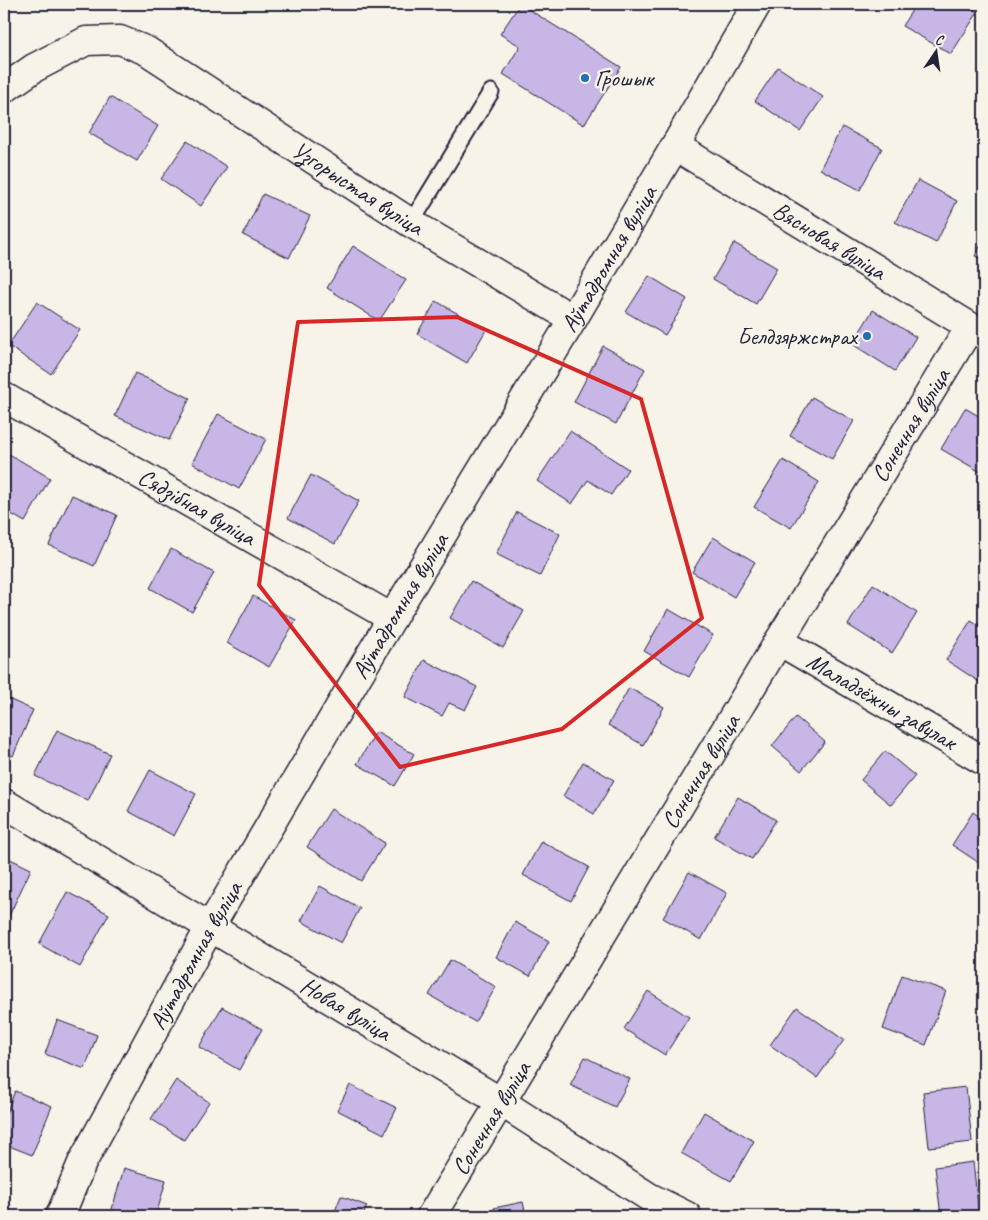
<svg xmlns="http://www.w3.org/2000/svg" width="988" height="1220" font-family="Caveat,sans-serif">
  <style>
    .building { fill: #c8b6e7; stroke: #22223b }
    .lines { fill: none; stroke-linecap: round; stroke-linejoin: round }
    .service-casing { stroke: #22223b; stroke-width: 19 }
    .minor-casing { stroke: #22223b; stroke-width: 31 }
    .tertiary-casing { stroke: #22223b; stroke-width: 31 }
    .service { stroke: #f7f3e8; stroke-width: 15 }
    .minor { stroke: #f7f3e8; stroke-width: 28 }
    .tertiary { stroke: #f7f3e8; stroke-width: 28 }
    .marked { fill: none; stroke: #d62828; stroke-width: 4; stroke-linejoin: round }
    .poi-dot { fill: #1f6fb2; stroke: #f7f3e8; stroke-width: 2 }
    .labels { text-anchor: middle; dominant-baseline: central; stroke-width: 5; stroke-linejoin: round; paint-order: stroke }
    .poi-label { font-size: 24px; fill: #22223b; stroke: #f7f3e8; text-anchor: start }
    .street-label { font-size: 24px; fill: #22223b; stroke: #f7f3e8 }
  </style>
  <rect width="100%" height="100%" fill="#f7f3e8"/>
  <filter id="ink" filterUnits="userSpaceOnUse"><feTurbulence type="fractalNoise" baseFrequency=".02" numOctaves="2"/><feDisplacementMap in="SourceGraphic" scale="10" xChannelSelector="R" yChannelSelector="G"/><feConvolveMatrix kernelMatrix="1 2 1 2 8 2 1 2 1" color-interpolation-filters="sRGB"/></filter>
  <g filter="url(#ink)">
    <path class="building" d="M 520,4 L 621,67 L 584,125 L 503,74 L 520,46 L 500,34 Z
      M 916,4 L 964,4 L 978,12 L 951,54 L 902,26 Z
      M 778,67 L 823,97 L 800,131 L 755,101 Z
      M 110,97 L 158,126 L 137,161 L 89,133 Z
      M 842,127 L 882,148 L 860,190 L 820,169 Z
      M 187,141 L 227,167 L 201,206 L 161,179 Z
      M 918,180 L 957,201 L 936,243 L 895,222 Z
      M 263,194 L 310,216 L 289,258 L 243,235 Z
      M 984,239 L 984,261 L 975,256 Z
      M 734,243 L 777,268 L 756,304 L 713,279 Z
      M 353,246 L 406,280 L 379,321 L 327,288 Z
      M 649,276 L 687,299 L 665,335 L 626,312 Z
      M 436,301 L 486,330 L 467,363 L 417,334 Z
      M 37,302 L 80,330 L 51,374 L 8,346 Z
      M 873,310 L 916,337 L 895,371 L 852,344 Z
      M 603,346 L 645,369 L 616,424 L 574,402 Z
      M 135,373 L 190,398 L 169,440 L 115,416 Z
      M 812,397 L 854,421 L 832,459 L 790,436 Z
      M 965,408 L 984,419 L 984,474 L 941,449 Z
      M 218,414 L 266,439 L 239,489 L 192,463 Z
      M 570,431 L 628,469 L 611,495 L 588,480 L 572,504 L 537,481 Z
      M 4,451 L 50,478 L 25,522 L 4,510 Z
      M 783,460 L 819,482 L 791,528 L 754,507 Z
      M 311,475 L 359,501 L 335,544 L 288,518 Z
      M 72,495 L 117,515 L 94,566 L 49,545 Z
      M 517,512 L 560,534 L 540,576 L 496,554 Z
      M 713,537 L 755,562 L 734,597 L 692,572 Z
      M 171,549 L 214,573 L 192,612 L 150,588 Z
      M 471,581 L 524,611 L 503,648 L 450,618 Z
      M 873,584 L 917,613 L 892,653 L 848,625 Z
      M 253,596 L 296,620 L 269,667 L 227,643 Z
      M 668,609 L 713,635 L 689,677 L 644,651 Z
      M 971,620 L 984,628 L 984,685 L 946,660 Z
      M 424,660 L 477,687 L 465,710 L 449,703 L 442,716 L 405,697 Z
      M 629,688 L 664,707 L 643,745 L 608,725 Z
      M 4,697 L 33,710 L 13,756 L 4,752 Z
      M 796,717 L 825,742 L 801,771 L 772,746 Z
      M 57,730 L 110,754 L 88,801 L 35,776 Z
      M 376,732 L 414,754 L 395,786 L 357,764 Z
      M 885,751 L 915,776 L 891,805 L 861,780 Z
      M 583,762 L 614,780 L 594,814 L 563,796 Z
      M 150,770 L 196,794 L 174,836 L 128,811 Z
      M 738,797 L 776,820 L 752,859 L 714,837 Z
      M 331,809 L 385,843 L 361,881 L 307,847 Z
      M 973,812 L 984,820 L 984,866 L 952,845 Z
      M 541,841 L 589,867 L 571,901 L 523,875 Z
      M 4,856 L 31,869 L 8,918 L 4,916 Z
      M 689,872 L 727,893 L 701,940 L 663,918 Z
      M 320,886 L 360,908 L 341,943 L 301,921 Z
      M 67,892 L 109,914 L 80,967 L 39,944 Z
      M 515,922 L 549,941 L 530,976 L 496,957 Z
      M 450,960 L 496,987 L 475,1022 L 429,995 Z
      M 902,975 L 946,991 L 926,1045 L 883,1029 Z
      M 648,991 L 689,1017 L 665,1055 L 624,1029 Z
      M 222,1007 L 262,1029 L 239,1070 L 199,1047 Z
      M 797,1007 L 844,1040 L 817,1078 L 770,1045 Z
      M 57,1020 L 97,1035 L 85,1069 L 45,1054 Z
      M 585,1057 L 630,1079 L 615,1107 L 570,1085 Z
      M 176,1080 L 209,1102 L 184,1140 L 151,1119 Z
      M 350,1085 L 397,1108 L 384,1134 L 337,1110 Z
      M 966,1087 L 972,1142 L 929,1147 L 923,1092 Z
      M 15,1091 L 52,1106 L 32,1155 L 4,1144 L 4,1118 Z
      M 704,1112 L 754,1141 L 731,1181 L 681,1153 Z
      M 973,1162 L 979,1214 L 957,1216 L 941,1216 L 935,1167 Z
      M 124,1168 L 166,1180 L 156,1216 L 110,1216 Z
      M 341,1196 L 367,1206 L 363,1216 L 333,1216 Z
      M 523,1202 L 526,1216 L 496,1216 L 494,1208 Z"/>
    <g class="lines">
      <defs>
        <path id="service" d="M 411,223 L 491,92"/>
        <g id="minor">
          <path id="s1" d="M 4,89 L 34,68 L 86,41 L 120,40 L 147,51 L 411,223 L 573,319"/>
          <path id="s2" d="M 675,146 L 984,335"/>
          <path id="s3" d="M 4,397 L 392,618"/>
          <path id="s4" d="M 779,641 L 984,761"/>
          <path id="s5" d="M 4,803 L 501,1102 L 649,1197 L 687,1216"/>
          <path id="s6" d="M 431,1216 L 501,1102 L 779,641 L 970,327"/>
        </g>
        <g id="tertiary">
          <path id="s7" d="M 60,1216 L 82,1163 L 210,927 L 392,618 L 573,319 L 675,146 L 757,4"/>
        </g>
      </defs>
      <use href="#service" class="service-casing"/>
      <use href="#minor" class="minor-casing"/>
      <use href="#tertiary" class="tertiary-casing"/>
      <use href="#service" class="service"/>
      <use href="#minor" class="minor"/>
      <use href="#tertiary" class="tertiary"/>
    </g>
  </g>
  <path class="marked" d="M 457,317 L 641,399 L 702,618 L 562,729 L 400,767 L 259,585 L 298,322 Z"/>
  <g class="poi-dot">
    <circle cx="585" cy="78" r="5"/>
    <circle cx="867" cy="336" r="5"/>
  </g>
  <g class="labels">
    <g class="poi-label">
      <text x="595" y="78">Грошык</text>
      <text x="857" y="336" text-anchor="end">Белдзяржстрах</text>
    </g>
    <g class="street-label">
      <text stroke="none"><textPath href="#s1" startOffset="410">Узгорыстая вуліца</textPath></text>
      <text stroke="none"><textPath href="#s2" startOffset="181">Вясновая вуліца</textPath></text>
      <text stroke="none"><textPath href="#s7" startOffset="1104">Аўтадромная вуліца</textPath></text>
      <text stroke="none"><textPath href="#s6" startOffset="925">Сонечная вуліца</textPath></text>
      <text stroke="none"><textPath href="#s3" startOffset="222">Сядзібная вуліца</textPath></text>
      <text stroke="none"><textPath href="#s7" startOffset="699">Аўтадромная вуліца</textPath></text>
      <text stroke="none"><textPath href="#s4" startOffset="119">Маладзёжны завулак</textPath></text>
      <text stroke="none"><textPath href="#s6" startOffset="520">Сонечная вуліца</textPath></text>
      <text stroke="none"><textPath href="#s7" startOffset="294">Аўтадромная вуліца</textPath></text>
      <text stroke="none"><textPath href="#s5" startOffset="399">Новая вуліца</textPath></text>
      <text stroke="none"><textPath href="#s6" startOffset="115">Сонечная вуліца</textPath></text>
    </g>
  </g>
  <rect width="988" height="1220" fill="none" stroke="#f7f3e8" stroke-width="20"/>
  <rect x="10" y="10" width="968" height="1200" fill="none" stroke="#22223b" stroke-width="2" filter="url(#ink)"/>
  <g transform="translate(936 52) rotate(13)" stroke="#f7f3e8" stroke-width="4" paint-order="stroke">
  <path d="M0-4L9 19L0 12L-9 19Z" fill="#22223b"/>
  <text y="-8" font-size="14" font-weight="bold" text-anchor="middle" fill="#22223b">С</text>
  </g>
</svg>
